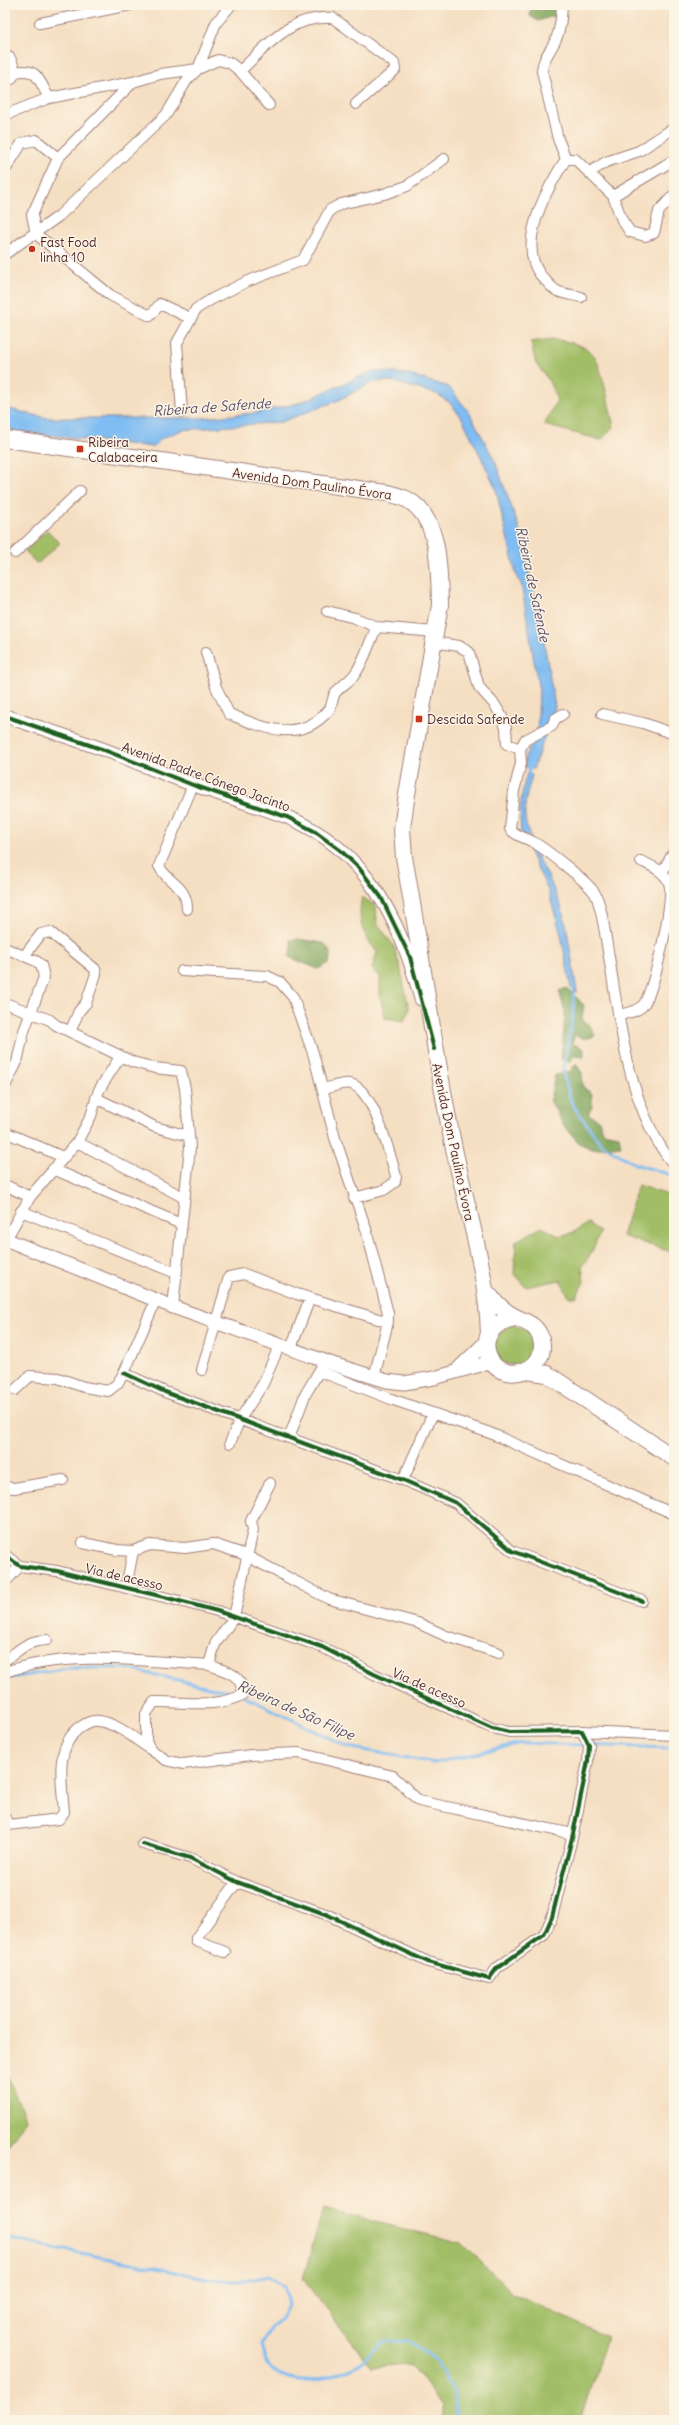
<svg xmlns="http://www.w3.org/2000/svg" width="679" height="2425" font-family="Delius,sans-serif">
  <style>
    .green { fill: #a1be66; stroke: #766e48 }
    .forest { fill: #80a55b; stroke: #656243 }
    .water { fill: #7ebcf2; stroke: #646e8e }
    .lines { fill: none; stroke-linecap: round; stroke-linejoin: round }
    .stream { stroke: #7ebcf2; stroke-width: 3 }
    .minor-casing { stroke: #a07f77; stroke-width: 12 }
    .tertiary-casing { stroke: #a07f77; stroke-width: 15 }
    .primary-casing { stroke: #a07f77; stroke-width: 18 }
    .minor { stroke: #fff; stroke-width: 10 }
    .tertiary { stroke: #fff; stroke-width: 13 }
    .primary { stroke: #fff; stroke-width: 16 }
    .cycleway-casing { stroke: #fcf5e5; stroke-width: 6 }
    .cycleway { stroke: #1b5e20; stroke-width: 4 }
    .poi-dot { fill: #c8321e; stroke: #fcf5e5; stroke-width: 1.5 }
    .labels { text-anchor: middle; dominant-baseline: central; stroke-width: 3; stroke-linejoin: round; paint-order: stroke }
    .poi-label { font-size: 13px; fill: #4a1f2b; stroke: #fcf5e5; text-anchor: start }
    .street-label { font-size: 13px; fill: #4a1f2b; stroke: #fcf5e5 }
    .water-label { font-size: 14px; font-style: italic; fill: #5a4e67; stroke: #fcf5e5 }
  </style>
  <rect width="100%" height="100%" fill="#fcf5e5"/>
  <filter id="ink" filterUnits="userSpaceOnUse"><feTurbulence type="fractalNoise" baseFrequency=".025" numOctaves="2"/><feDisplacementMap in="SourceGraphic" scale="8" xChannelSelector="R" yChannelSelector="G"/><feConvolveMatrix kernelMatrix="1 2 1 2 8 2 1 2 1" color-interpolation-filters="sRGB"/></filter>
  <filter id="wash" filterUnits="userSpaceOnUse"><feTurbulence type="fractalNoise" baseFrequency=".012" numOctaves="4" result="noise"/><feDisplacementMap in="SourceGraphic" scale="16" xChannelSelector="R" yChannelSelector="G"/><feGaussianBlur stdDeviation="0.9" result="paint"/><feColorMatrix in="noise" values="0 0 0 0 0 0 0 0 0 0 0 0 0 0 0 0 0 1.4 0 .05"/><feComposite in="paint" operator="in"/></filter>
  <g filter="url(#wash)">
    <rect width="100%" height="100%" fill="#f5dfc3"/>
    <path class="green" d="M 552,339 C 565,341 584,344 593,354 C 602,365 610,412 614,427 L 601,440 L 544,425 L 557,400 L 548,379 L 536,364 L 531,342 Z
      M 47,530 L 60,543 L 37,564 L 25,551 Z
      M 362,897 L 376,906 L 377,923 L 393,945 L 400,966 L 409,1010 L 404,1021 L 385,1018 L 380,996 L 380,976 L 372,969 L 377,952 C 362,935 357,919 362,897 Z
      M 638,1185 L 674,1197 L 674,1253 L 622,1236 Z
      M 588,1223 L 600,1232 L 591,1254 L 582,1266 L 584,1282 L 576,1297 L 569,1297 L 560,1280 L 526,1287 L 514,1273 L 516,1241 L 542,1227 L 559,1236 L 574,1232 Z
      M 510,1324 L 528,1330 L 534,1343 L 531,1358 L 519,1366 L 498,1362 L 491,1342 Z
      M 5,2070 L 26,2120 L 5,2150 Z
      M 323,2209 L 462,2243 L 512,2293 L 607,2337 L 580,2420 L 442,2420 L 442,2406 L 410,2364 L 371,2367 L 303,2279 Z"/>
    <path class="forest" d="M 531,5 L 564,5 L 557,15 L 538,21 L 530,16 Z
      M 298,939 L 324,943 L 331,954 L 329,963 L 318,969 L 289,957 L 292,947 L 290,940 Z
      M 567,988 L 584,1005 L 582,1020 L 589,1024 L 595,1036 L 585,1039 L 575,1035 L 572,1043 L 584,1049 L 584,1057 L 574,1056 L 569,1062 L 561,1059 L 565,1012 L 559,991 Z
      M 576,1064 L 582,1073 L 583,1087 L 592,1094 L 592,1106 L 588,1114 L 599,1120 L 603,1132 L 619,1135 L 621,1146 L 592,1149 L 579,1143 L 564,1126 L 550,1100 L 555,1075 L 569,1072 Z"/>
    <path class="water" d="M 373,371 L 406,374 L 449,387 L 469,412 L 495,461 L 519,528 L 540,619 L 555,707 L 533,769 L 524,766 L 526,754 L 537,738 L 539,691 L 521,583 L 517,578 L 495,486 L 462,418 L 450,403 L 437,394 L 390,381 L 373,382 L 339,400 L 281,422 L 182,430 L 162,438 L 153,447 L 5,430 L 5,408 L 47,418 L 202,418 L 255,413 L 299,403 Z
      M 527,773 L 532,775 C 526,798 520,815 531,838 L 521,833 C 519,811 521,794 527,773 Z
      M 524,840 L 531,841 L 534,852 L 548,876 L 560,904 L 566,924 L 577,992 L 571,988 L 561,935 L 548,890 Z"/>
    <g class="lines">
      <path class="stream" d="M 528,777 L 530,765
        M 573,985 L 574,1009 L 563,1072 L 571,1102 L 600,1143 L 635,1164 L 674,1176
        M 5,1679 L 68,1668 L 124,1668 L 236,1693
        M 244,1696 L 348,1747 L 435,1763 L 521,1743 L 674,1748
        M 5,2238 L 206,2278 L 240,2282 L 268,2276 L 285,2287 L 288,2306 L 280,2320 L 271,2327 L 261,2345 C 263,2350 264,2358 267,2363 C 288,2391 336,2380 361,2362 C 368,2356 374,2349 381,2342 L 407,2341 L 437,2361 L 454,2394 L 456,2420"/>
    </g>
  </g>
  <g filter="url(#ink)">
    <g class="lines">
      <defs>
        <path id="minor" d="M 562,5 C 561,18 561,28 556,39 C 551,51 543,57 542,71 L 558,139 L 566,159
          M 40,23 L 130,5
          M 5,55 L 10,58 L 16,72
          M 240,71 C 269,44 290,15 333,18 L 394,63 L 395,70 L 356,104
          M 5,82 L 11,79 L 16,72 C 38,67 39,81 49,98 L 133,82 L 160,74 L 198,69 L 218,60 L 230,63 L 240,71 L 269,105
          M 5,115 L 49,98
          M 58,158 L 32,215 L 36,234 L 110,295 L 150,316 L 160,304 L 190,318
          M 5,170 L 22,143 L 36,140 L 58,158 L 133,82
          M 590,172 L 606,162 L 639,151 L 674,128
          M 613,196 L 674,160
          M 5,254 L 59,216 L 166,115 L 187,80 L 198,69 L 216,23 L 231,5
          M 581,297 C 573,295 564,294 557,291 C 553,289 549,284 546,281 C 512,250 546,190 566,159 L 575,159 L 613,196 L 622,220 L 630,232 L 645,236 L 654,233 L 659,211 L 674,195
          M 182,412 L 177,343 L 196,309 L 212,299 L 246,282 L 303,260 L 330,210 L 341,204 L 384,194 L 407,186 L 444,159
          M 15,553 L 80,491
          M 327,611 L 355,618 L 377,627
          M 433,642 L 459,646 L 469,652 L 479,687 L 495,705 L 502,717 L 506,728 L 507,744 L 520,749
          M 206,652 L 216,687 L 229,714 C 264,728 300,744 329,710 C 333,705 332,698 335,693 C 341,686 350,681 355,674 C 365,660 369,642 377,627 L 435,632
          M 563,714 L 555,719 L 552,726 L 525,740 L 520,749 L 521,763 L 514,791 L 510,829 C 517,837 525,837 533,842 C 546,849 586,881 594,892 C 602,903 606,942 609,957 C 620,1024 629,1111 674,1165
          M 602,714 L 643,723 L 674,734
          M 662,873 L 674,851
          M 187,909 C 187,885 168,884 159,866 L 193,785
          M 5,948 L 36,961 L 41,965 L 44,977 L 24,1031 L 17,1062 L 5,1086
          M 25,955 L 41,934 L 50,932 L 95,969 L 96,974 L 86,1003 L 79,1011 L 70,1032
          M 182,971 L 267,976 L 280,982 L 293,997 L 313,1053 L 335,1138 L 366,1229 L 388,1313 L 388,1322 L 374,1377
          M 5,1003 L 50,1020 L 56,1025 L 133,1062 L 155,1068 L 181,1071 L 185,1088 L 190,1147 L 173,1307
          M 619,1015 C 628,1013 639,1011 644,1004 C 654,990 675,898 669,883 C 665,871 651,866 641,861
          M 324,1089 C 332,1087 344,1082 351,1084 C 374,1090 390,1155 396,1176 L 395,1182 L 384,1190 L 354,1198
          M 96,1098 L 155,1127 L 189,1136
          M 5,1132 L 63,1157
          M 77,1142 L 183,1197
          M 53,1169 L 181,1224
          M 5,1185 L 30,1197
          M 21,1211 L 176,1273
          M 5,1241 L 30,1197 L 77,1142 L 91,1116 L 99,1090 L 120,1057
          M 291,1348 L 310,1298
          M 202,1370 L 229,1277 L 244,1274 L 297,1294 L 388,1322
          M 319,1371 L 391,1399 L 490,1433 L 674,1514
          M 124,1373 L 165,1392 L 403,1480 L 456,1503 L 512,1551 L 642,1601
          M 15,1390 L 30,1376 L 58,1378 L 84,1387 L 108,1391 L 117,1384 L 124,1373 L 156,1300
          M 289,1438 L 305,1395 L 322,1366
          M 230,1443 L 240,1419 L 263,1384 L 280,1344
          M 403,1480 L 433,1413
          M 270,1483 L 251,1521 L 253,1530 L 234,1617 L 215,1644 L 209,1665 C 225,1671 244,1674 242,1695 C 216,1709 183,1701 154,1702 L 146,1714 L 146,1740 L 150,1749 L 166,1760 L 183,1764 L 251,1755 L 299,1753 L 393,1776 L 419,1801 L 573,1834
          M 5,1487 L 14,1488 L 63,1480
          M 83,1543 L 117,1550 L 133,1551 L 150,1545 L 185,1548 L 213,1544 L 243,1554 L 329,1599 L 418,1623 L 446,1636 L 499,1653
          M 5,1555 L 20,1566 L 57,1571 L 164,1597 L 217,1611 L 322,1647 L 374,1674 L 492,1728 L 509,1732 L 582,1731 L 589,1745 L 588,1761 L 573,1834 L 552,1917 L 544,1935 L 497,1968 L 489,1979 L 428,1962 L 328,1915 L 237,1882 L 190,1858 L 143,1844
          M 5,1582 L 20,1566
          M 126,1588 L 133,1551
          M 5,1660 C 22,1649 25,1641 47,1640
          M 5,1672 C 70,1650 142,1661 209,1665
          M 582,1731 L 674,1735
          M 5,1818 L 8,1825 L 59,1819 L 64,1812 C 62,1784 54,1748 79,1728 C 85,1724 91,1720 99,1721 C 118,1724 135,1739 150,1749
          M 225,1952 L 196,1941 L 196,1938 L 237,1882"/>
        <path id="tertiary" d="M 5,716 C 38,727 72,738 105,750 C 135,761 163,774 192,784 C 223,796 256,805 287,817 C 366,849 401,921 421,999
          M 5,1239 L 173,1307 L 336,1365 L 387,1381 L 404,1383 L 434,1378 L 491,1362
          M 459,1368 L 487,1341"/>
        <path id="primary" d="M 5,439 L 387,493 C 394,495 402,496 408,500 C 441,519 439,572 440,605 L 406,800 L 402,829 L 404,857 C 421,951 433,1045 452,1139 C 465,1204 487,1268 489,1334
          M 487,1293 C 493,1299 499,1307 507,1312 C 520,1322 536,1321 541,1339 C 550,1372 499,1387 488,1355 C 481,1334 498,1320 516,1318
          M 527,1371 L 547,1374 L 674,1458"/>
      </defs>
      <use href="#minor" class="minor-casing"/>
      <use href="#tertiary" class="tertiary-casing"/>
      <use href="#primary" class="primary-casing"/>
      <use href="#minor" class="minor"/>
      <use href="#tertiary" class="tertiary"/>
      <use href="#primary" class="primary"/>
      <defs>
        <path id="cycleway" d="M 5,716 L 104,750 L 193,785 L 287,817 L 314,831 L 340,850 L 359,868 L 381,897 L 410,957 L 434,1049
          M 124,1373 L 165,1392 L 403,1480 L 456,1503 L 512,1551 L 642,1601
          M 5,1555 L 20,1566 L 57,1571 L 164,1597 L 217,1611 L 322,1647 L 374,1674 L 492,1728 L 509,1732 L 582,1731 L 589,1745 L 588,1761 L 573,1834 L 552,1917 L 544,1935 L 497,1968 L 489,1979 L 428,1962 L 328,1915 L 237,1882 L 190,1858 L 143,1844"/>
      </defs>
      <use href="#cycleway" class="cycleway-casing"/>
      <use href="#cycleway" class="cycleway"/>
    </g>
  </g>
  <g class="poi-dot">
    <circle cx="32" cy="249" r="4"/>
    <rect x="76" y="445" width="8" height="8" rx="2"/>
    <rect x="415" y="715" width="8" height="8" rx="2"/>
  </g>
  <g class="labels">
    <g class="poi-label">
      <text x="40" y="242">Fast Food<tspan x="40" dy="15">linha 10</tspan></text>
      <text x="88" y="442">Ribeira<tspan x="88" dy="15">Calabaceira</tspan></text>
      <text x="427" y="719">Descida Safende</text>
    </g>
    <g class="street-label">
      <text transform="translate(312 484) rotate(8)">Avenida Dom Paulino Évora</text>
      <text transform="translate(206 777) rotate(20)">Avenida Padre Cónego Jacinto</text>
      <text transform="translate(453 1142) rotate(78)">Avenida Dom Paulino Évora</text>
      <text transform="translate(124 1577) rotate(13)">Via de acesso</text>
      <text transform="translate(429 1688) rotate(24)">Via de acesso</text>
    </g>
    <g class="water-label">
      <text transform="translate(212 407) rotate(-4)">Ribeira de Safende</text>
      <text transform="translate(533 584) rotate(78)">Ribeira de Safende</text>
      <text transform="translate(296 1710) rotate(24)">Ribeira de São Filipe</text>
    </g>
  </g>
  <rect width="679" height="2425" fill="none" stroke="#fcf5e5" stroke-width="20"/>
</svg>
